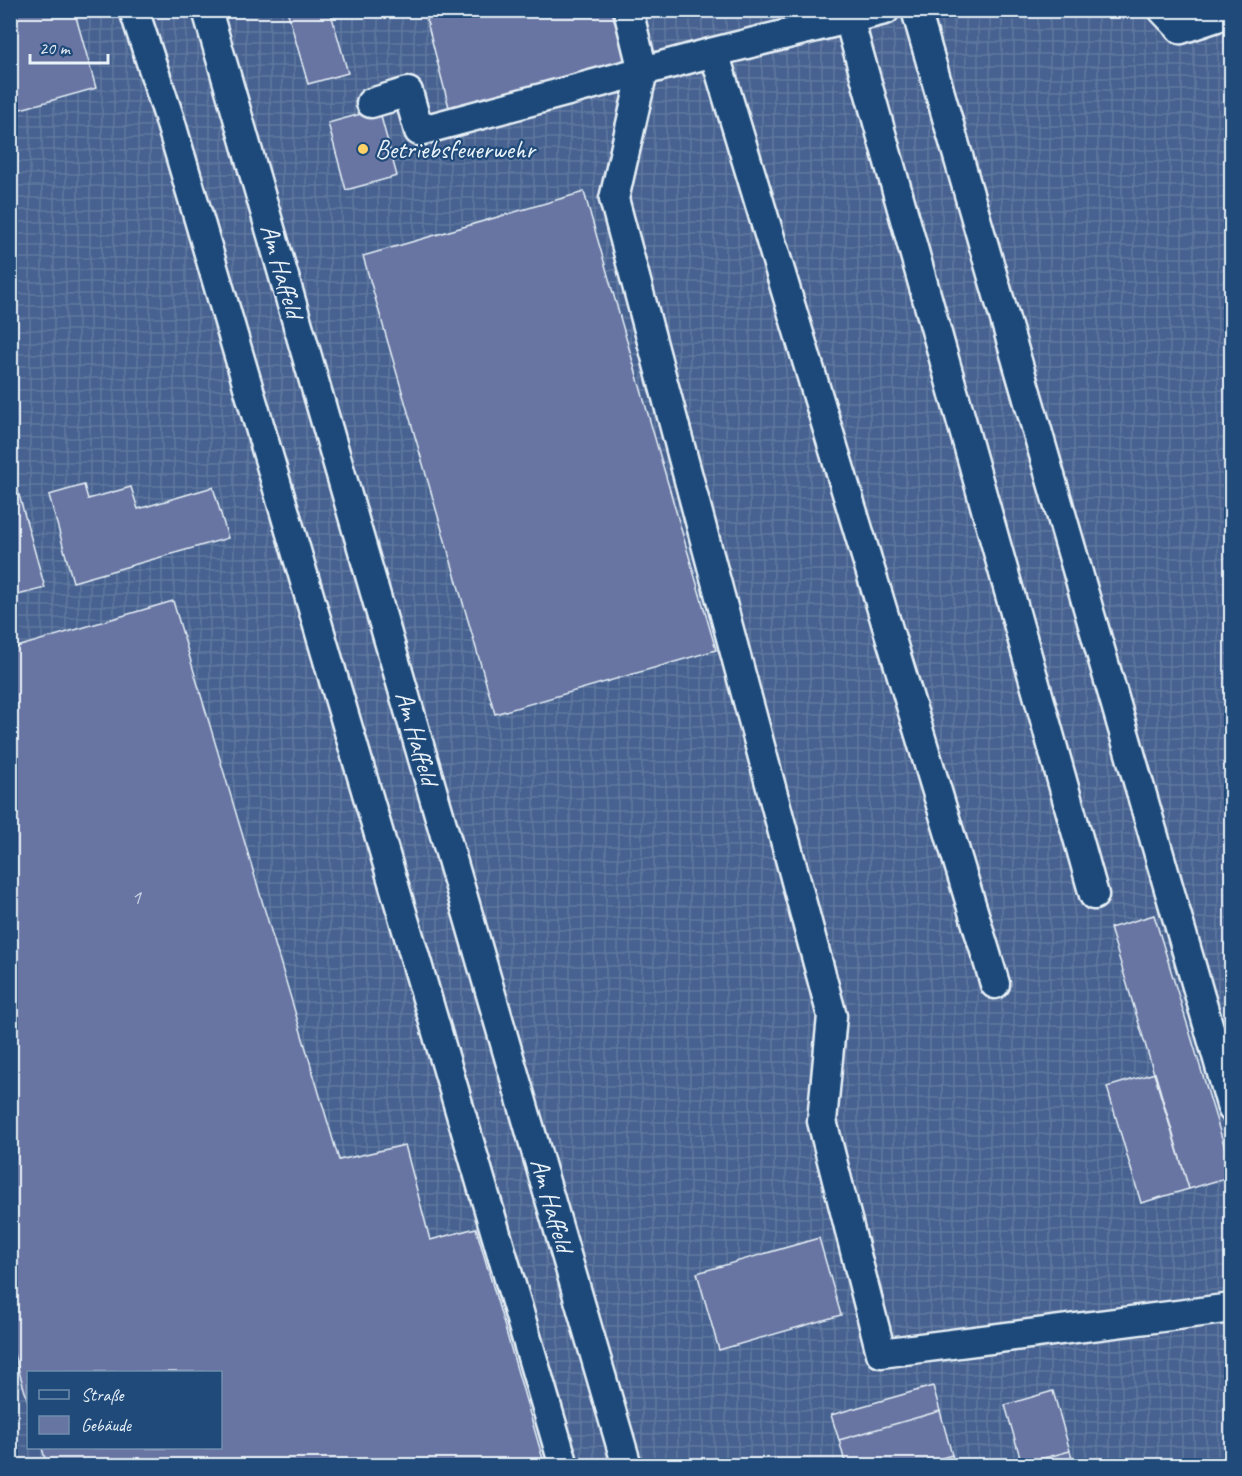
<svg xmlns="http://www.w3.org/2000/svg" width="1242" height="1476" font-family="Caveat,sans-serif">
  <style>
    .industrial { fill: url(#industrial-grid); fill-rule: evenodd }
    .building { fill: #6775a2; stroke: #e8f1f8; stroke-width: 1.5 }
    .lines { fill: none; stroke-linecap: round; stroke-linejoin: round }
    .minor-casing { stroke: #e8f1f8; stroke-width: 33 }
    .minor { stroke: #1f4a7a; stroke-width: 28 }
    .poi-dot { fill: #ffd166; stroke: #1f4a7a; stroke-width: 2 }
    .labels { text-anchor: middle; dominant-baseline: central; stroke-width: 4.5; stroke-linejoin: round; paint-order: stroke }
    .number-label { font-size: 22px; fill: #c8d2e2 }
    .poi-label { font-size: 26px; fill: #e8f1f8; stroke: #1f4a7a; text-anchor: start }
    .street-label { font-size: 26px; fill: #e8f1f8; stroke: #1f4a7a }
  </style>
  <defs>
    <pattern id="industrial-grid" width="8" height="8" patternUnits="userSpaceOnUse" patternTransform="scale(1.5)"><rect width="8" height="8" fill="#466290"/><path d="M0 4h8M4 0v8" fill="none" stroke="#6179a0"/></pattern>
  </defs>
  <rect width="100%" height="100%" fill="#345685"/>
  <filter id="ink" filterUnits="userSpaceOnUse"><feTurbulence type="fractalNoise" baseFrequency=".0167" numOctaves="2"/><feDisplacementMap in="SourceGraphic" scale="12" xChannelSelector="R" yChannelSelector="G"/><feConvolveMatrix kernelMatrix="1 2 1 2 8 2 1 2 1" color-interpolation-filters="sRGB"/></filter>
  <g filter="url(#ink)">
    <path class="industrial" d="M 10,11 L 1231,11 L 1231,1465 L 11,1465 ZM 28,1372 L 220,1372 L 220,1448 L 28,1448 Z"/>
    <path class="building" d="M 10,10 L 74,10 L 96,88 L 10,112 Z
      M 287,10 L 330,10 L 348,73 L 308,84 Z
      M 424,10 L 612,10 L 626,64 L 450,111 Z
      M 379,109 L 397,176 L 346,190 L 328,123 Z
      M 584,192 L 716,650 L 495,714 L 363,256 Z
      M 14,477 L 45,588 L 10,597 L 10,478 Z
      M 84,485 L 88,499 L 131,487 L 138,509 L 213,487 L 228,538 L 73,582 L 49,495 Z
      M 173,601 L 339,1160 L 405,1145 L 430,1240 L 476,1228 L 545,1466 L 47,1466 L 42,1448 L 220,1448 L 220,1372 L 28,1372 L 28,1402 L 10,1341 L 10,649 Z
      M 1154,915 L 1232,1171 L 1232,1176 L 1189,1189 L 1110,928 Z
      M 1155,1073 L 1189,1189 L 1141,1203 L 1107,1087 Z
      M 819,1238 L 841,1315 L 719,1350 L 697,1273 Z
      M 933,1386 L 940,1411 L 839,1440 L 831,1415 Z
      M 1053,1391 L 1070,1451 L 1022,1464 L 1005,1405 Z
      M 940,1411 L 952,1455 L 915,1466 L 846,1466 L 839,1440 Z
      M 1070,1451 L 1074,1466 L 1015,1466 L 1022,1464 Z
      M 952,1455 L 955,1466 L 915,1466 Z"/>
    <g class="lines">
      <defs>
        <path id="minor" d="M 134,10 L 169,117 L 564,1466
          M 207,10 L 627,1466
          M 628,10 L 643,71 L 714,52 L 885,10
          M 916,10 L 1232,1108
          M 1163,10 L 1181,29 L 1232,12
          M 849,19 L 1094,895
          M 714,52 L 995,984
          M 371,103 L 408,92 L 419,131 L 643,71 L 614,199 L 832,1016 L 822,1121 L 881,1353 L 1232,1308"/>
      </defs>
      <use href="#minor" class="minor-casing"/>
      <use href="#minor" class="minor"/>
    </g>
  </g>
  <circle class="poi-dot" cx="363" cy="149" r="6"/>
  <g class="labels">
    <g class="number-label">
      <text x="136" y="897">1</text>
    </g>
    <g class="poi-label">
      <text x="375" y="149">Betriebsfeuerwehr</text>
    </g>
    <g class="street-label">
      <text transform="translate(282 271) rotate(74)">Am Haffeld</text>
      <text transform="translate(417 738) rotate(74)">Am Haffeld</text>
      <text transform="translate(552 1205) rotate(74)">Am Haffeld</text>
    </g>
  </g>
  <rect width="1242" height="1476" fill="none" stroke="#1f4a7a" stroke-width="36"/>
  <rect x="18" y="18" width="1206" height="1440" fill="none" stroke="#e8f1f8" stroke-width="2" filter="url(#ink)"/>
  <rect x="27" y="1371" width="195" height="78" fill="#1f4a7a" stroke="#6f8dac" stroke-width="1.5"/>
  <rect x="39" y="1390" width="30" height="9" fill="#1f4a7a" stroke="#6f8dac" stroke-width="1.5"/>
  <text x="81" y="1401" font-size="18" fill="#e8f1f8">Straße</text>
  <rect x="39" y="1416" width="30" height="18" fill="#6775a2" stroke="#6f8dac" stroke-width="1.5"/>
  <text x="81" y="1431" font-size="18" fill="#e8f1f8">Gebäude</text>
  <path d="M30 54v9h78v-9" fill="none" stroke="#e8f1f8" stroke-width="3"/>
  <text x="39" y="54" font-size="18" fill="#e8f1f8" stroke="#1f4a7a" stroke-width="4.5" paint-order="stroke">20 m</text>
</svg>
